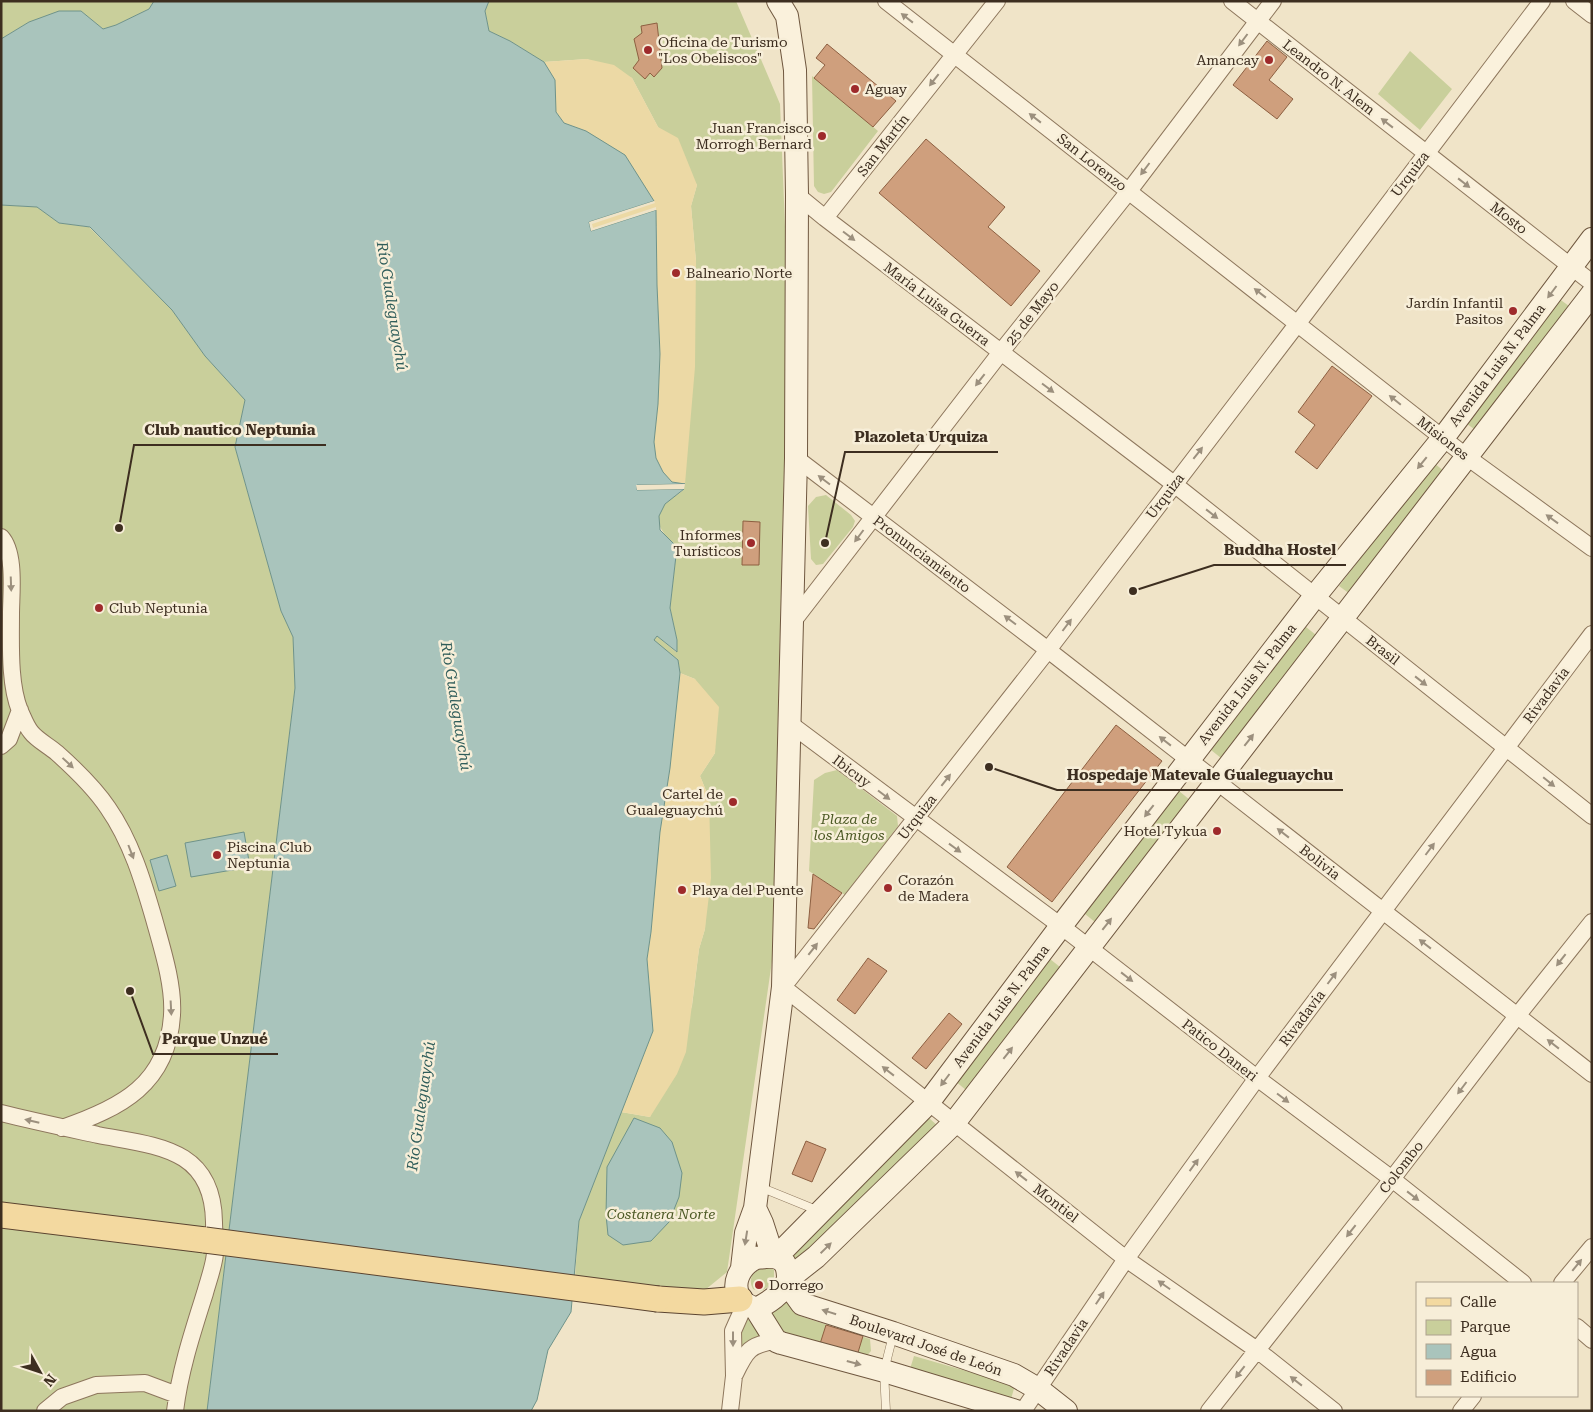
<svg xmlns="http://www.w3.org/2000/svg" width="1593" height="1412" font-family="'Roboto Serif',serif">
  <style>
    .green { fill: #c9cf9b }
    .sand { fill: #ecd9a5 }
    .water { fill: #a9c4bc; stroke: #6f938a }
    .pier { fill: #f0e4c8 }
    .building { fill: #cf9f7d; stroke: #8d5f41 }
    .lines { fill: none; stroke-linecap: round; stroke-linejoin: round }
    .service-casing { stroke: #8d765c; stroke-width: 9 }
    .minor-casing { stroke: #8d765c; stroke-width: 18 }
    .secondary-casing { stroke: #6f573f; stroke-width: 24 }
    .primary-casing { stroke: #5b4430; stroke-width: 27 }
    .service { stroke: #faf1dc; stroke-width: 8 }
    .minor { stroke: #faf1dc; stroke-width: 16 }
    .secondary { stroke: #faf1dc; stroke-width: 22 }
    .primary { stroke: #f3d9a0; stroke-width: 25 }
    .primary-bridge-casing { stroke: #5b4430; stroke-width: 27; stroke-linecap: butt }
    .primary-bridge { stroke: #f3d9a0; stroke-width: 25 }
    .oneway { fill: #9c907e }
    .poi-dot { fill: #9e2a2b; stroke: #f7eed8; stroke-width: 2 }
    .labels { text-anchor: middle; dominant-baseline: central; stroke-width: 5; stroke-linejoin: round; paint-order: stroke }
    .poi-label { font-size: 14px; fill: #3d2e20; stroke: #f7eed8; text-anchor: start }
    .street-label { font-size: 14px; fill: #3d2e20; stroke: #f7eed8 }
    .park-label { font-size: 14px; font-style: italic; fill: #4d5a26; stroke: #f7eed8 }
    .water-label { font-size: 15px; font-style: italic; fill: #2f5d5a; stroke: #f7eed8 }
    .leader { fill: none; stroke: #3d2e20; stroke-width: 2 }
    .callout-dot { fill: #3d2e20; stroke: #f7eed8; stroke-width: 2 }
    .callout-label { font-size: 15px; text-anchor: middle; font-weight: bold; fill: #3d2e20; stroke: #f7eed8; stroke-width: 5; stroke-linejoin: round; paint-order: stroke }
  </style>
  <rect width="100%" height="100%" fill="#f0e4c8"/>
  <path class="green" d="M 1,1 L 154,1 L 149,9 L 116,25 L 103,29 L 81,11 L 29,22 L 1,39 Z
    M 489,1 L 736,1 L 780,104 L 788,300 L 772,961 L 727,1272 L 705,1290 L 673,1290 L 575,1277 L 579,1221 L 621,1112 L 650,1117 L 692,1006 L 699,949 L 705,929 L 709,798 L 700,776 L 715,753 L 695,679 L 680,673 L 678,660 L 653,640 L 657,636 L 676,652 L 677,640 L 670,608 L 677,547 C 665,535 649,522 665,504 C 670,498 679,495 684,489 L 637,490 L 684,484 L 696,261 L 691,206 L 697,185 L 658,127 L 632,78 L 587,59 L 544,62 L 510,41 L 489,31 L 485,11 Z
    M 1410,51 L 1452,89 L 1420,130 L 1378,94 Z
    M 812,76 L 878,131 L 831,192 L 824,194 L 818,192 L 814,186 Z
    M 1,205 L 37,207 L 59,223 L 89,227 L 172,310 L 205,356 L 245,400 L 235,447 L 281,611 L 293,637 L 295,688 L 207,1411 L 1,1411 Z
    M 1558,298 L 1569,306 L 1474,429 L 1463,421 Z
    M 1434,463 L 1445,472 L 1350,594 L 1339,586 Z
    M 826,495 L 851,515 L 855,521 L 853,527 L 823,564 L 816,565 L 811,559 L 808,506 L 816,497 Z
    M 1306,627 L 1316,635 L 1221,758 L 1211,750 Z
    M 837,770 L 897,816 L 898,826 L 845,895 L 809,871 L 814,780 L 825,773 Z
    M 1179,791 L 1190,800 L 1095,922 L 1085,914 Z
    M 1050,959 L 1060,967 L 966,1090 L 955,1081 Z
    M 929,1118 L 939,1127 L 798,1262 L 789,1252 Z
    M 768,1266 L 774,1270 L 774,1281 C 767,1287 763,1294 753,1289 C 746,1276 757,1269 768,1266 Z
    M 785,1297 L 800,1316 L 870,1339 L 871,1351 L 863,1360 L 786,1338 L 765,1312 Z
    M 753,1319 L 763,1338 L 748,1342 L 740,1348 L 742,1320 Z
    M 914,1356 L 1015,1385 L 1011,1399 L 910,1369 Z"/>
  <path class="sand" d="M 587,59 L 614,65 L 632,78 L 658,127 L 678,138 L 697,185 L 691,206 L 696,261 L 695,367 L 685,484 L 672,482 L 663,472 L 656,458 L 654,442 L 658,404 L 660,354 L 657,285 L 657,226 L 591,231 L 589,222 L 654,201 L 586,131 L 564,123 L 556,112 L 555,80 L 544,62 Z
    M 680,673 L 695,679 L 719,707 L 715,753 L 700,776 L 709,798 L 711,878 L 705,929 L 699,949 L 686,1052 L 677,1074 L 650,1117 L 621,1112 L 653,1031 L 647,959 L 651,932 L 660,832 L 670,768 Z"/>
  <path class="water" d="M 154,1 L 489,1 L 485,11 L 489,31 L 510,41 L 544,62 L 555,80 L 556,112 L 564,123 L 586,131 L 625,155 L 654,201 L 589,222 L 591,231 L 656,210 L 657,285 L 660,354 L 658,404 L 654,442 L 656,458 L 663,472 L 672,482 L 685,484 L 637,485 L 637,490 L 684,489 L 665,504 L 659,516 L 660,530 L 677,547 L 670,608 L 677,640 L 677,652 L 657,636 L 654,640 L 678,660 L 680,673 L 670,768 L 660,832 L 651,932 L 647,959 L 653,1031 L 579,1221 L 571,1312 L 548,1350 L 537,1400 L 531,1411 L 207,1411 L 295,688 L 293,637 L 281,611 L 235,447 L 245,400 L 205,356 L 172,310 L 90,227 L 59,223 L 37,207 L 1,205 L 1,39 L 29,22 L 59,11 L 81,11 L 103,29 L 116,25 L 149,9 Z
    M 244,832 L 250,867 L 191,877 L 185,843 Z
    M 167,855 L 176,886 L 159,891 L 150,860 Z
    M 634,1118 L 660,1128 L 672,1142 L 682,1173 L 679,1197 L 669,1222 L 651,1241 L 623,1245 L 608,1235 L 606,1215 L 607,1167 Z"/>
  <path class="pier" d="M 654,201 L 655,203 L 592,224 L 593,228 L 656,207 L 656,210 L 591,231 L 589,222 Z
    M 685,484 L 684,489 L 637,490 L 636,485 Z"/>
  <path class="building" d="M 657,23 L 662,68 L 654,77 L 650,73 L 645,79 L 633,68 L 639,60 L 634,39 L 642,33 L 641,26 Z
    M 1267,41 L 1287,57 L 1269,80 L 1293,99 L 1277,119 L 1233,85 Z
    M 827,44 L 896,101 L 873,127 L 814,78 L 825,65 L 816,58 Z
    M 926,139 L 1005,207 L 988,227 L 1040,271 L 1011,306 L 879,193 Z
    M 1332,366 L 1372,396 L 1317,469 L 1295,452 L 1315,425 L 1298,412 Z
    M 743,521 L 760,522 L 759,565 L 742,565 Z
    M 1116,725 L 1162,761 L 1052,902 L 1007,867 Z
    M 813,874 L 842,893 L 814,929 L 808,928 Z
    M 868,958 L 887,971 L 855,1014 L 837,1000 Z
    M 949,1013 L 962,1024 L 926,1069 L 912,1058 Z
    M 806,1141 L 826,1149 L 812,1182 L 792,1174 Z
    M 826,1325 L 863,1336 L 856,1359 L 819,1347 Z"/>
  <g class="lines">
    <defs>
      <path id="service" d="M 760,1187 L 819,1211
        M 886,1411 L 884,1371 L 893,1335"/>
      <path id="minor" d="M 886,1 L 1467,457 L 1592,548
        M 1232,1 L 1592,283
        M 1574,1 L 1592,15
        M 797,195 L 825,218 L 1174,484 L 1592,816
        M 825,218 L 997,1
        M 796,458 L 1048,650 L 1592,1074
        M 1,537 C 16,553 11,594 11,614 C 11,644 9,684 20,711 C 23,717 26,726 31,732 C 37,740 49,746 57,753 C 76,770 94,787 108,808 C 131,841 143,881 154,919 C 162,948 174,985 172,1015 C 168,1084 121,1108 62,1128
        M 791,624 L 1001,352 L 1129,191 L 1273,1
        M 789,723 L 1061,926 L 1257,1078 L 1392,1179 L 1523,1283
        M 1,746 L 9,739 L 20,710
        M 1,1113 C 33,1121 66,1128 98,1135 C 155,1146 213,1147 214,1222 C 214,1234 217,1248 214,1260 C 212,1271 208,1282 205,1293 C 193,1331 180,1370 175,1411
        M 1562,1283 L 1592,1247
        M 1577,1327 L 1592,1340
        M 735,1374 C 746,1351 750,1344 776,1341
        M 45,1411 L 62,1397 L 96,1385 L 145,1383 L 177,1395
        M 730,1411 L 734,1376 L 733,1331 L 745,1304
        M 1023,1411 L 1126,1259 L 1257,1078 L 1592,634
        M 1209,1411 L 1392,1179 L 1517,1016 L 1592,922
        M 1334,1411 L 1257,1350 L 1126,1259 L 783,987 L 1048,650 L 1298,323 L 1542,1
        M 1461,1411 L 1473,1396"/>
      <path id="secondary" d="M 755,1208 L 762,1223 L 773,1257
        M 776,1257 L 928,1103 L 1061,926 L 1315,596 L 1443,438 L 1592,239
        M 742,1268 L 746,1233 L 755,1208 L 783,987 L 796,458 L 797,195 L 795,70 L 787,16 L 778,1
        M 788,1279 C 788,1262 782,1256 765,1257 C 761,1258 757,1257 754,1259 C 740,1266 731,1284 740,1298 C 743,1304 750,1306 756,1309 C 768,1303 784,1293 788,1279 L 816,1257 L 954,1123 L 1592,294
        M 787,1283 L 802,1304 L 893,1333 L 1014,1375 L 1038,1389 L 1066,1411
        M 756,1309 L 776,1341 L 781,1343 L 884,1371 L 1016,1411"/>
      <path id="primary" d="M 1,1215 L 205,1240
        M 658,1299 L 704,1302 L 740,1299"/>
    </defs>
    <use href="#service" class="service-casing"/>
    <use href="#minor" class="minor-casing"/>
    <use href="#secondary" class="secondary-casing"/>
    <use href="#primary" class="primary-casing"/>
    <use href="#service" class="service"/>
    <use href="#minor" class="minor"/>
    <use href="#secondary" class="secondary"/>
    <use href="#primary" class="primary"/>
    <defs>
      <path id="primary-bridge" d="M 205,1240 L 658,1299"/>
    </defs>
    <use href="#primary-bridge" class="primary-bridge-casing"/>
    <use href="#primary-bridge" class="primary-bridge"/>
  </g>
  <defs><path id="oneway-solid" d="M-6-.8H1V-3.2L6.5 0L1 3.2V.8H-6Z" transform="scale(1.25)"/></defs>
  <g class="oneway">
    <use href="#oneway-solid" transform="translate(907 18) rotate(-142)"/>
    <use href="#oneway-solid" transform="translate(1243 40) rotate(127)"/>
    <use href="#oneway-solid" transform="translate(934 80) rotate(128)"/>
    <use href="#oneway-solid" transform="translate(1035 118) rotate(-142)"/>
    <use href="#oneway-solid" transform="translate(1387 123) rotate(-142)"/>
    <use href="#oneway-solid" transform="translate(1145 169) rotate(127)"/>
    <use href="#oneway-solid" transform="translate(1464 183) rotate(38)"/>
    <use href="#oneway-solid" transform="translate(849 236) rotate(37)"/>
    <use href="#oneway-solid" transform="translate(1552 292) rotate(127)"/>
    <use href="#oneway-solid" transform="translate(1260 293) rotate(-142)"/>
    <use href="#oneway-solid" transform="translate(980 380) rotate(128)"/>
    <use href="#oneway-solid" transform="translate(1048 388) rotate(37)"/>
    <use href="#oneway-solid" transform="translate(1395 400) rotate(-141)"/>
    <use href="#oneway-solid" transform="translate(1198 453) rotate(-52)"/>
    <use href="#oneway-solid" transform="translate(1422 463) rotate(129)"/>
    <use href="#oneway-solid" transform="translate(824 480) rotate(-143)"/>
    <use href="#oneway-solid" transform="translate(1212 514) rotate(38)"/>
    <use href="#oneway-solid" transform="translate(1552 519) rotate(-144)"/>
    <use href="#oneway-solid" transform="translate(859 536) rotate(127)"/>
    <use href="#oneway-solid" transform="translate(11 584) rotate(88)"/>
    <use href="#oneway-solid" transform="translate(1010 620) rotate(-143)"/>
    <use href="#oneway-solid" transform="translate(1067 625) rotate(-53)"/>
    <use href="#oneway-solid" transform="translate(1421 681) rotate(38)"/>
    <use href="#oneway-solid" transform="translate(1249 740) rotate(-52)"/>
    <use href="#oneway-solid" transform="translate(1165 741) rotate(-142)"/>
    <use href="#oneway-solid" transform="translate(68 763) rotate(43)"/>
    <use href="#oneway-solid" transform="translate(946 780) rotate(-52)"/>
    <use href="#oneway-solid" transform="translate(1549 782) rotate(39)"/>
    <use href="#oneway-solid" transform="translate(884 795) rotate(37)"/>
    <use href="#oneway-solid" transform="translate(1149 811) rotate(128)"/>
    <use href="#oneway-solid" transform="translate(1283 833) rotate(-142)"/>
    <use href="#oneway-solid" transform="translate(955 848) rotate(36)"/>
    <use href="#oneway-solid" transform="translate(1430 849) rotate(-53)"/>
    <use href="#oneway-solid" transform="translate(131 852) rotate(69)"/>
    <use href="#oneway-solid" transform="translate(1107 924) rotate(-52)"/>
    <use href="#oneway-solid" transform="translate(1425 944) rotate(-142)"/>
    <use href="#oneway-solid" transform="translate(813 949) rotate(-52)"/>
    <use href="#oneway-solid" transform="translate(1561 960) rotate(128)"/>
    <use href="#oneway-solid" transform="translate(1127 977) rotate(38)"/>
    <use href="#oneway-solid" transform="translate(1332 978) rotate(-53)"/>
    <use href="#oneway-solid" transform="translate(171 1008) rotate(87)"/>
    <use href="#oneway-solid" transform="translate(1553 1044) rotate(-142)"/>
    <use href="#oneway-solid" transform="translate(1008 1053) rotate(-52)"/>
    <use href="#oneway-solid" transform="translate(888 1071) rotate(-142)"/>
    <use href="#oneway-solid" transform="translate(945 1080) rotate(127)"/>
    <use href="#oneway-solid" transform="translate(1462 1088) rotate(127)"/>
    <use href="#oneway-solid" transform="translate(1283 1098) rotate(37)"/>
    <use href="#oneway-solid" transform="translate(32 1121) rotate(-167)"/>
    <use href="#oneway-solid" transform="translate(1194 1165) rotate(-54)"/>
    <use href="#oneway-solid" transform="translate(1021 1176) rotate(-142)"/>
    <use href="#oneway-solid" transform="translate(1413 1196) rotate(38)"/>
    <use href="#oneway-solid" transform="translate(1351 1231) rotate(128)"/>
    <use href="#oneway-solid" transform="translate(746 1238) rotate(99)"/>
    <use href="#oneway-solid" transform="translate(826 1248) rotate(-44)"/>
    <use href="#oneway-solid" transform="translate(1577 1265) rotate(-51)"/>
    <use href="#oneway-solid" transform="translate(1164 1285) rotate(-145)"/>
    <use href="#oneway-solid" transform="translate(1100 1298) rotate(-56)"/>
    <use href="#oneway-solid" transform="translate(829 1312) rotate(-162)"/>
    <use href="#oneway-solid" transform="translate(733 1339) rotate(90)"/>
    <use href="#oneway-solid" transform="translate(854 1363) rotate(15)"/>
    <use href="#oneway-solid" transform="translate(1240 1372) rotate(128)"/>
    <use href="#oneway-solid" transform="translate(1296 1381) rotate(-142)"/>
  </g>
  <g class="poi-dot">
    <circle cx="648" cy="50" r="5"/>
    <circle cx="1269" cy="60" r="5"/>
    <circle cx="855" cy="89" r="5"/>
    <circle cx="822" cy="136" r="5"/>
    <circle cx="676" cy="273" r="5"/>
    <circle cx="1513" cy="311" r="5"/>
    <circle cx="751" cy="543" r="5"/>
    <circle cx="99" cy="608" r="5"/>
    <circle cx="733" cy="802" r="5"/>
    <circle cx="1217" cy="831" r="5"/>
    <circle cx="217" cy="855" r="5"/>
    <circle cx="888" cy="888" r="5"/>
    <circle cx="682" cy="890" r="5"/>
    <circle cx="759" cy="1285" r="5"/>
  </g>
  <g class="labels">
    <g class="poi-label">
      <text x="658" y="42">Oficina de Turismo<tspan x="658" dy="16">"Los Obeliscos"</tspan></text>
      <text x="1259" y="60" text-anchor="end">Amancay</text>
      <text x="865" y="89">Aguay</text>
      <text x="812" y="128" text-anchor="end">Juan Francisco<tspan x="812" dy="16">Morrogh Bernard</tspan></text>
      <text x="686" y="273">Balneario Norte</text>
      <text x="1503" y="303" text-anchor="end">Jardín Infantil<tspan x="1503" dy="16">Pasitos</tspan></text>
      <text x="741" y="535" text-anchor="end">Informes<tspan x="741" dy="16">Turísticos</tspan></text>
      <text x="109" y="608">Club Neptunia</text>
      <text x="723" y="794" text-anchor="end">Cartel de<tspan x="723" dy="16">Gualeguaychú</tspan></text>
      <text x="1207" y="831" text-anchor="end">Hotel Tykua</text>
      <text x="227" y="847">Piscina Club<tspan x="227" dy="16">Neptunia</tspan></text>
      <text x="898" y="880">Corazón<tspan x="898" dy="16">de Madera</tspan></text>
      <text x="692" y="890">Playa del Puente</text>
      <text x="769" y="1285">Dorrego</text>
    </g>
    <g class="street-label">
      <text transform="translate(1329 77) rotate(38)">Leandro N. Alem</text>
      <text transform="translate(883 145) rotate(-52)">San Martín</text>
      <text transform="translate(1092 162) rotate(38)">San Lorenzo</text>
      <text transform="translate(1410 174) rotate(-53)">Urquiza</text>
      <text transform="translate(1509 218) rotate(38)">Mosto</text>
      <text transform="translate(937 304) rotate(37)">María Luisa Guerra</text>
      <text transform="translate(1032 313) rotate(-52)">25 de Mayo</text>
      <text transform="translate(1497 365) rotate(-53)">Avenida Luis N. Palma</text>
      <text transform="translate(1443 438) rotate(38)">Misiones</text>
      <text transform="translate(1165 496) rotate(-53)">Urquiza</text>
      <text transform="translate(922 554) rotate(37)">Pronunciamiento</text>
      <text transform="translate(1383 650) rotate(38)">Brasil</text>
      <text transform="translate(1247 684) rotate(-52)">Avenida Luis N. Palma</text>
      <text transform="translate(1546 695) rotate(-53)">Rivadavia</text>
      <text transform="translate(852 771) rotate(37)">Ibicuy</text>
      <text transform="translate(917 817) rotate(-52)">Urquiza</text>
      <text transform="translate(1320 862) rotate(38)">Bolivia</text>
      <text transform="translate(1001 1006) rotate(-53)">Avenida Luis N. Palma</text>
      <text transform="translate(1302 1018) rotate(-53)">Rivadavia</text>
      <text transform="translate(1220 1050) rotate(38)">Patico Daneri</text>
      <text transform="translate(1401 1167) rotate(-52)">Colombo</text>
      <text transform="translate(1056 1203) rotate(38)">Montiel</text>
      <text transform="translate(926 1345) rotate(19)">Boulevard José de León</text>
      <text transform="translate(1066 1347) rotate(-56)">Rivadavia</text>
    </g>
    <g class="park-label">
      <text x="849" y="819">Plaza de<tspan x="849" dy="16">los Amigos</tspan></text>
      <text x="661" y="1214">Costanera Norte</text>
    </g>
    <g class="water-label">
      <text transform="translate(392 306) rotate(81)">Río Gualeguaychú</text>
      <text transform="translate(456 706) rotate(81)">Río Gualeguaychú</text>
      <text transform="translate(421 1106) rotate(-82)">Río Gualeguaychú</text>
    </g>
  </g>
  <path class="leader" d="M119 528L134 445H326M825 543L845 452H998M1133 591L1214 565H1346M989 767L1057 790H1343M130 991L153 1054H278"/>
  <g class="callout-dot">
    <circle cx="119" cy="528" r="5"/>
    <circle cx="825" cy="543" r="5"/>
    <circle cx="1133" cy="591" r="5"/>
    <circle cx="989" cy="767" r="5"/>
    <circle cx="130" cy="991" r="5"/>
  </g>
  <g class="callout-label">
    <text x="230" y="435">Club nautico Neptunia</text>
    <text x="921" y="442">Plazoleta Urquiza</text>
    <text x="1280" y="555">Buddha Hostel</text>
    <text x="1200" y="780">Hospedaje Matevale Gualeguaychu</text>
    <text x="215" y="1044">Parque Unzué</text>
  </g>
  <rect width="1593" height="1412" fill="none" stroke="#3d2e20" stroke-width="5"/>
  <rect x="1416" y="1282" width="162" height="115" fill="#f7eed8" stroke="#ada18e"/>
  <rect x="1426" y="1298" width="25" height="8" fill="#f3d9a0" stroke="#ada18e"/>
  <text x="1460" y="1307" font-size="15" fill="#3d2e20">Calle</text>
  <rect x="1426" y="1320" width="25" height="15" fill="#c9cf9b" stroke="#ada18e"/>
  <text x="1460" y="1332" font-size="15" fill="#3d2e20">Parque</text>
  <rect x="1426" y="1344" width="25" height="15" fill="#a9c4bc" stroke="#ada18e"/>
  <text x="1460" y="1357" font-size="15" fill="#3d2e20">Agua</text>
  <rect x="1426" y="1370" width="25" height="15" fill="#cf9f7d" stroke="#ada18e"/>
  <text x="1460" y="1382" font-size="15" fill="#3d2e20">Edificio</text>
  <g transform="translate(40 1372) rotate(130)" stroke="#f7eed8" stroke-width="4" paint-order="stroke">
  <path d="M0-4L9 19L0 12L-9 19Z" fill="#3d2e20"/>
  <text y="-8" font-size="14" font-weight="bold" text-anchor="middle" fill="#3d2e20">N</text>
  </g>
</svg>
